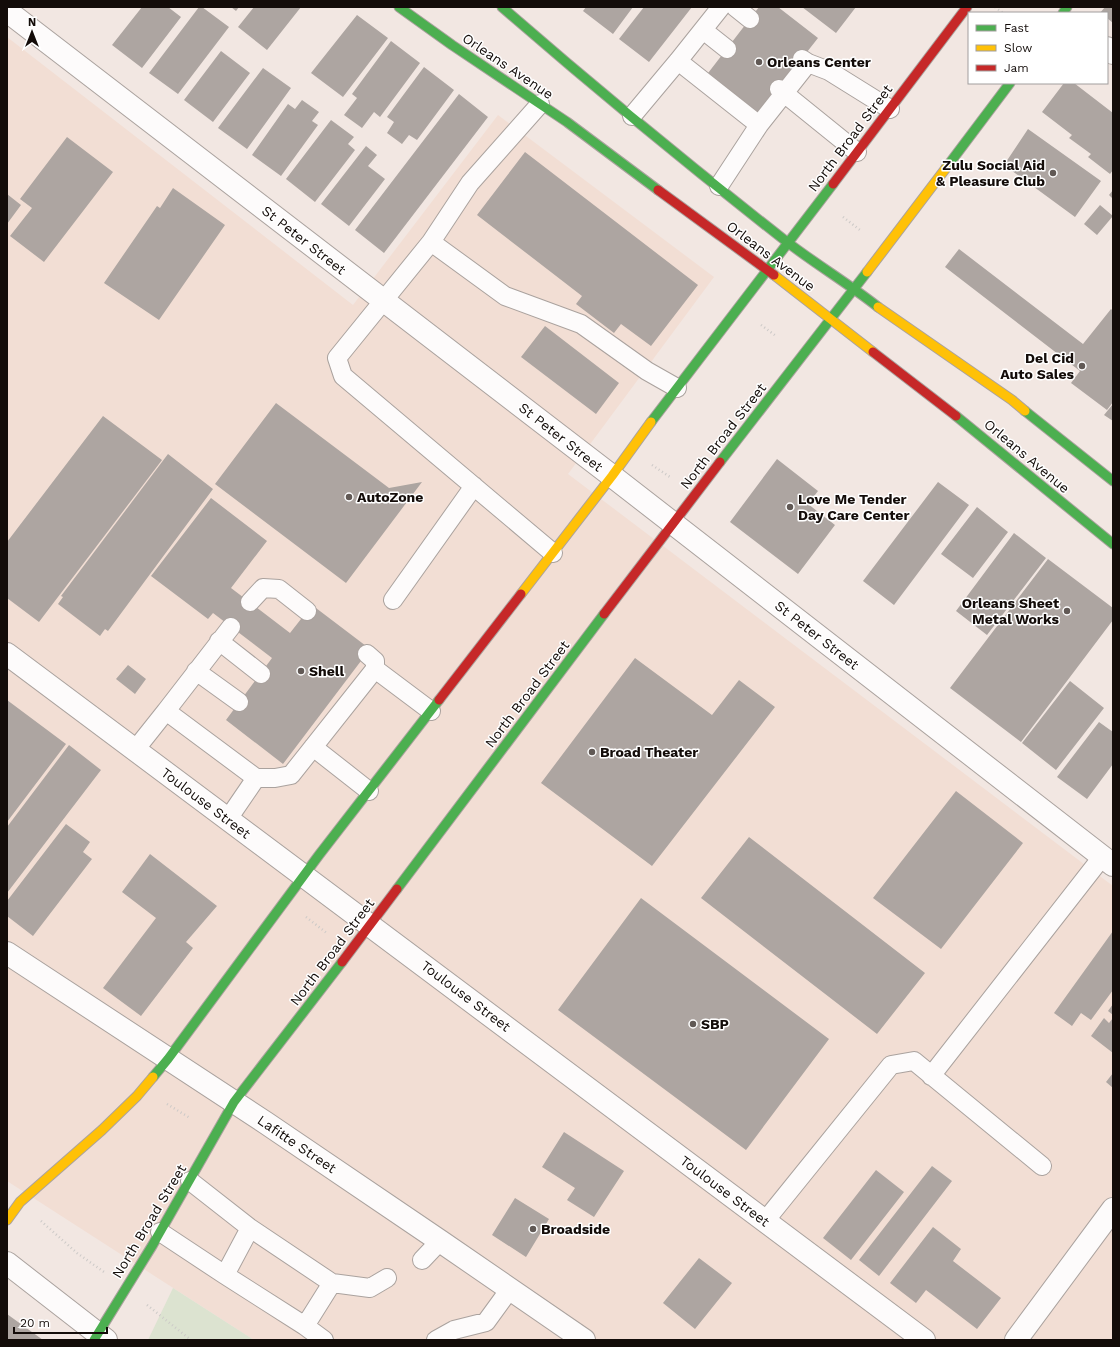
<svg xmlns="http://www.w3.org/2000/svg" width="1120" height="1347" font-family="'Work Sans',sans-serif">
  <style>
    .built { fill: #f2ded4 }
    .green { fill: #dce3d0 }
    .building { fill: #ada5a1 }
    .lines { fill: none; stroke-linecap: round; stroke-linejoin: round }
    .lane-casing { stroke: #aaa29e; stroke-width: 20 }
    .street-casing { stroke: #aaa29e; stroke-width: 24 }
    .fast-casing { stroke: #aaa29e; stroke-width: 11 }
    .slow-casing { stroke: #aaa29e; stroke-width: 11 }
    .jam-casing { stroke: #aaa29e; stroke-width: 11 }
    .path { stroke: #ccc9c7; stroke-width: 2.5; stroke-dasharray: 1 3; stroke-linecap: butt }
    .lane { stroke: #fdfbfb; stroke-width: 18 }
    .street { stroke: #fdfbfb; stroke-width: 22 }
    .fast { stroke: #4caf50; stroke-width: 9 }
    .slow { stroke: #ffc107; stroke-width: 9 }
    .jam { stroke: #c62828; stroke-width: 9 }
    .poi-dot { fill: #615955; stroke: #fff; stroke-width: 1.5 }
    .labels { text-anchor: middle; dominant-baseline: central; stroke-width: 3; stroke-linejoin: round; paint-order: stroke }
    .poi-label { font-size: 14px; font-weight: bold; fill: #130c09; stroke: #fff; text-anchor: start }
    .street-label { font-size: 14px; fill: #130c09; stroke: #fff }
  </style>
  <rect width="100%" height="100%" fill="#f2e7e2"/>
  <path class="built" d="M 7,37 L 353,305 L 498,115 L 714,277 L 568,474 L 1113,886 L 1113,1340 L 254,1340 L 7,1181 Z"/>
  <path class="green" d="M 173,1288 L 254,1340 L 148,1340 Z"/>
  <path class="building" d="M 142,7 L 168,7 L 181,17 L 142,68 L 112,45 Z
    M 199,7 L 202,7 L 229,27 L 178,94 L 149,73 Z
    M 231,7 L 239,7 L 236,11 Z
    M 254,7 L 301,7 L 267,50 L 238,27 Z
    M 586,7 L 633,7 L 613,34 L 583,11 Z
    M 644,7 L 692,7 L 649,62 L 619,39 Z
    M 759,7 L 778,7 L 818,38 L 756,117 L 705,77 Z
    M 802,7 L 856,7 L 836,33 Z
    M 1105,7 L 1113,7 L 1113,23 L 1107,18 L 1107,13 L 1100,13 Z
    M 357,15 L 388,38 L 343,97 L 311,73 Z
    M 391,41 L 420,63 L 380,117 L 374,112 L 362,128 L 344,115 L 357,98 L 352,94 Z
    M 221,51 L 250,73 L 213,122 L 184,100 Z
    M 424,67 L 454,90 L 417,140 L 409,135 L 402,144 L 387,133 L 394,122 L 387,117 Z
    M 263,68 L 291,88 L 247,149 L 218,128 Z
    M 1064,83 L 1074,83 L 1113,113 L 1113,170 L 1110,174 L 1088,157 L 1091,154 L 1069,138 L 1072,135 L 1042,112 Z
    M 459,94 L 488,117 L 384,253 L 355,230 Z
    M 302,100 L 319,112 L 312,121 L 318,125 L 281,176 L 252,155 L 288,104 L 295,109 Z
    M 331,120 L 354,137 L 348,144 L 355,150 L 315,202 L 286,179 Z
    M 1028,129 L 1101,181 L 1075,217 L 1004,165 Z
    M 67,137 L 113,172 L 44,262 L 10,236 L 32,208 L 20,199 Z
    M 366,146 L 377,155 L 368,166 L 385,179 L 349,226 L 321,204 Z
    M 525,152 L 698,285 L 651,346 L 621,324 L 614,333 L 576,304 L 582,296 L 477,215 Z
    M 173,188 L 225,225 L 159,320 L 104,283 L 157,206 L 160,208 Z
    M 1113,190 L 1113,199 L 1109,195 Z
    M 7,194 L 21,205 L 7,224 Z
    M 1100,205 L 1113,216 L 1097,235 L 1084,224 Z
    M 959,249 L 1083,344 L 1111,309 L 1113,311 L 1113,402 L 1107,410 L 1071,383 L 1080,371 L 945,267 Z
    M 545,326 L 619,383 L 596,414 L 521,357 Z
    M 276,403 L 389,488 L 422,482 L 346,583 L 215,484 Z
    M 1113,404 L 1113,421 L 1104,415 Z
    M 103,416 L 162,460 L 39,622 L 7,598 L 7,542 Z
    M 168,454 L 213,489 L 108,631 L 105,629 L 100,636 L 58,604 L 63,597 L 61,596 Z
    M 777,459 L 818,491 L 808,504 L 835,525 L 798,574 L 730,522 Z
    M 938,482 L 969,505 L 894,605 L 863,581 Z
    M 211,498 L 267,541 L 231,588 L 290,633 L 312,605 L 370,649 L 283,764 L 226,720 L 272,658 L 213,613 L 208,619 L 151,576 Z
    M 977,507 L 1008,532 L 973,578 L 941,554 Z
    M 1014,533 L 1046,558 L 987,635 L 956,611 Z
    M 1048,559 L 1113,608 L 1113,620 L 1021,742 L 950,688 Z
    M 635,658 L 712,715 L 739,680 L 775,707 L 652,866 L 541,783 Z
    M 128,665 L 146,679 L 135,694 L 116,679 Z
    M 1070,681 L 1104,708 L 1056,770 L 1022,743 Z
    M 7,700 L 66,744 L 7,822 Z
    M 1099,722 L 1113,732 L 1113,764 L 1087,799 L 1057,777 Z
    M 69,745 L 101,770 L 7,893 L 7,827 Z
    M 956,791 L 1023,843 L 941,949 L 873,898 Z
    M 66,824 L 90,842 L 83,852 L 92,859 L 33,936 L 7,916 L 7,901 Z
    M 749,837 L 925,973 L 877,1034 L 701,898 Z
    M 150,854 L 217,906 L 186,942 L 193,948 L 141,1016 L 103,988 L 156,918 L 122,892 Z
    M 641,898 L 829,1039 L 746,1150 L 558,1010 Z
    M 1113,931 L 1113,990 L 1091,1020 L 1081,1013 L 1072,1026 L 1054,1013 Z
    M 1113,1004 L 1113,1015 L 1108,1011 Z
    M 1104,1018 L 1109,1023 L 1113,1018 L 1113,1053 L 1091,1036 Z
    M 1113,1073 L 1113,1088 L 1106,1082 Z
    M 564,1132 L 624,1171 L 594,1217 L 567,1200 L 575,1188 L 542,1167 Z
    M 932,1166 L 952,1181 L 879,1276 L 859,1260 Z
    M 876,1170 L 904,1192 L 851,1260 L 823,1238 Z
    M 515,1198 L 549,1219 L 526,1257 L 492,1235 Z
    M 933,1227 L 961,1249 L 953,1261 L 1001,1298 L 977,1329 L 926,1290 L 916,1303 L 890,1283 Z
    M 699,1258 L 732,1283 L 695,1329 L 663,1303 Z
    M 7,1314 L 43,1340 L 7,1340 Z"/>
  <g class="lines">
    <defs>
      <path id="lane" d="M 735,7 L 750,19
        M 703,30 L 727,49
        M 678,61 L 759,125 L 808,63 L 802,59
        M 808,63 L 829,71 L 890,109
        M 779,89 L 857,152
        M 540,104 L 470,183 L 431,242 L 337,358 L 343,376 L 553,553
        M 632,116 L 678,61 L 721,7
        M 719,186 L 759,125
        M 431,242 L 505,296 L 581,324 L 647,371 L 677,388
        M 393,600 L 474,486
        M 250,602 L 263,588 L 279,589 L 307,611
        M 219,641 L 261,674
        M 367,654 L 375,661 L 375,669
        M 196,671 L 239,702
        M 166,711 L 231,627
        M 313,747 L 369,791
        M 135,750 L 166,711 L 256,778
        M 228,819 L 256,778 L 275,778 L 291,775 L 375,669 L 431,711
        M 931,1076 L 1102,857
        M 190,1181 L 250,1228 L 225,1275
        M 765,1221 L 891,1065 L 914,1061 L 1042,1166
        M 250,1228 L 332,1283
        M 160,1232 L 225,1275 L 305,1326 L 324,1340
        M 422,1260 L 440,1241
        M 305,1326 L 332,1283 L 370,1288 L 387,1278
        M 436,1340 L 454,1330 L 486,1322 L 510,1289"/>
      <path id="street" d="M 7,11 L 612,476 L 1113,865
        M 1107,48 L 1113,53
        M 7,654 L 924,1340
        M 7,953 L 266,1123 L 440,1241 L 584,1340
        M 7,1263 L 106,1340
        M 1016,1340 L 1113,1209"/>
      <path id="fast" d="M 399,7 L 452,45 L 567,122 L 658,190
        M 502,7 C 595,88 690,166 787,242 C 817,265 849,284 878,307
        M 1063,13 L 1067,7
        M 946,168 L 1010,83
        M 1025,411 L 1113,481
        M 956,416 L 1113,544
        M 651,422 L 833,184
        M 720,462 L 867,272
        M 397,889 L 604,614
        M 153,1077 L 168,1059 L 319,855 L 439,700
        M 94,1340 L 152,1246 L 234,1102 L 342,962"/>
      <path id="slow" d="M 867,272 L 946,168
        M 774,275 L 873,352
        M 878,307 L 1012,400 L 1025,411
        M 521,594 L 612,476 L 651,422
        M 7,1220 L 20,1202 L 102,1130 L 137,1096 L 153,1077"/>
      <path id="jam" d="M 833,184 L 967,7
        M 658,190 L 774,275
        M 873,352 L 956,416
        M 604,614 L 720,462
        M 439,700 L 521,594
        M 342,962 L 397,889"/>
    </defs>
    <use href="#lane" class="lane-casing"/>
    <use href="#street" class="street-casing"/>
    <use href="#fast" class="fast-casing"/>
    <use href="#slow" class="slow-casing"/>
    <use href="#jam" class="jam-casing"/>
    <path class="path" d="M 995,7 L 1003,13
      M 843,217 L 860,230
      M 761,325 L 776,336
      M 652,465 L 670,477
      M 306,917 L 328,934
      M 167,1104 L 190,1118
      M 41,1221 L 77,1253 L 104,1272
      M 147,1305 L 191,1340"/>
    <use href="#lane" class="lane"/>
    <use href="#street" class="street"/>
    <use href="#fast" class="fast"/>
    <use href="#slow" class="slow"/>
    <use href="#jam" class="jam"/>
  </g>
  <g class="poi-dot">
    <circle cx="759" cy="62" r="4"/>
    <circle cx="1053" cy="173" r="4"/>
    <circle cx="1082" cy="366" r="4"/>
    <circle cx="349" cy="497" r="4"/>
    <circle cx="790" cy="507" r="4"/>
    <circle cx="1067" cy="611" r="4"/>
    <circle cx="301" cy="671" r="4"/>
    <circle cx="592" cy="752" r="4"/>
    <circle cx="693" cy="1024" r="4"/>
    <circle cx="533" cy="1229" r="4"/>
  </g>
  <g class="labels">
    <g class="poi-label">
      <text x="767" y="62">Orleans Center</text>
      <text x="1045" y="165" text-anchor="end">Zulu Social Aid<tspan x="1045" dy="16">&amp; Pleasure Club</tspan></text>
      <text x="1074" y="358" text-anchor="end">Del Cid<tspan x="1074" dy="16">Auto Sales</tspan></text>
      <text x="357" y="497">AutoZone</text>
      <text x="798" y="499">Love Me Tender<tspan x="798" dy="16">Day Care Center</tspan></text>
      <text x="1059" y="603" text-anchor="end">Orleans Sheet<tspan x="1059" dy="16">Metal Works</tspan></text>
      <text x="309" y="671">Shell</text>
      <text x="600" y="752">Broad Theater</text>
      <text x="701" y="1024">SBP</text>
      <text x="541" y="1229">Broadside</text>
    </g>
    <g class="street-label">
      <text transform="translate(508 66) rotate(34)">Orleans Avenue</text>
      <text transform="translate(850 138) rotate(-53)">North Broad Street</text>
      <text transform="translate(304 240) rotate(38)">St Peter Street</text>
      <text transform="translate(771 256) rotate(37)">Orleans Avenue</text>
      <text transform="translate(723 436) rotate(-52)">North Broad Street</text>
      <text transform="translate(561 437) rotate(38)">St Peter Street</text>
      <text transform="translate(1027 456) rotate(40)">Orleans Avenue</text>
      <text transform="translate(817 635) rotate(38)">St Peter Street</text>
      <text transform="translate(527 694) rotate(-53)">North Broad Street</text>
      <text transform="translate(206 803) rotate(37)">Toulouse Street</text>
      <text transform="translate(332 952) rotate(-53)">North Broad Street</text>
      <text transform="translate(466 996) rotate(37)">Toulouse Street</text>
      <text transform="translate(297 1144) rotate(34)">Lafitte Street</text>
      <text transform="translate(725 1191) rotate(37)">Toulouse Street</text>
      <text transform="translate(149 1221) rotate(-59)">North Broad Street</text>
    </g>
  </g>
  <rect width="1120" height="1347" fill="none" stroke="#130c09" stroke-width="16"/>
  <rect x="968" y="12" width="140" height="72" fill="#ffffff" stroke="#a19e9d"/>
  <rect x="976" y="25" width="20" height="6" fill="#4caf50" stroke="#a19e9d"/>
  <text x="1004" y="32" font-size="12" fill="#130c09">Fast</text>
  <rect x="976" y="45" width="20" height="6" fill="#ffc107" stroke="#a19e9d"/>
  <text x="1004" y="52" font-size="12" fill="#130c09">Slow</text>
  <rect x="976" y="65" width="20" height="6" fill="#c62828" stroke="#a19e9d"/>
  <text x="1004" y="72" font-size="12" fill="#130c09">Jam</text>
  <g transform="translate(32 32)" stroke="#ffffff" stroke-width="3" paint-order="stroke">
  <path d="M0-3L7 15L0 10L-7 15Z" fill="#130c09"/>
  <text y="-6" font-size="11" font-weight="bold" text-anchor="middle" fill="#130c09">N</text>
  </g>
  <path d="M14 1327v6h93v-6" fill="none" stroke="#130c09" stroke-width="2"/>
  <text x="20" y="1327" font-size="12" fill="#130c09" stroke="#ffffff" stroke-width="3" paint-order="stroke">20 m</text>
</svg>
